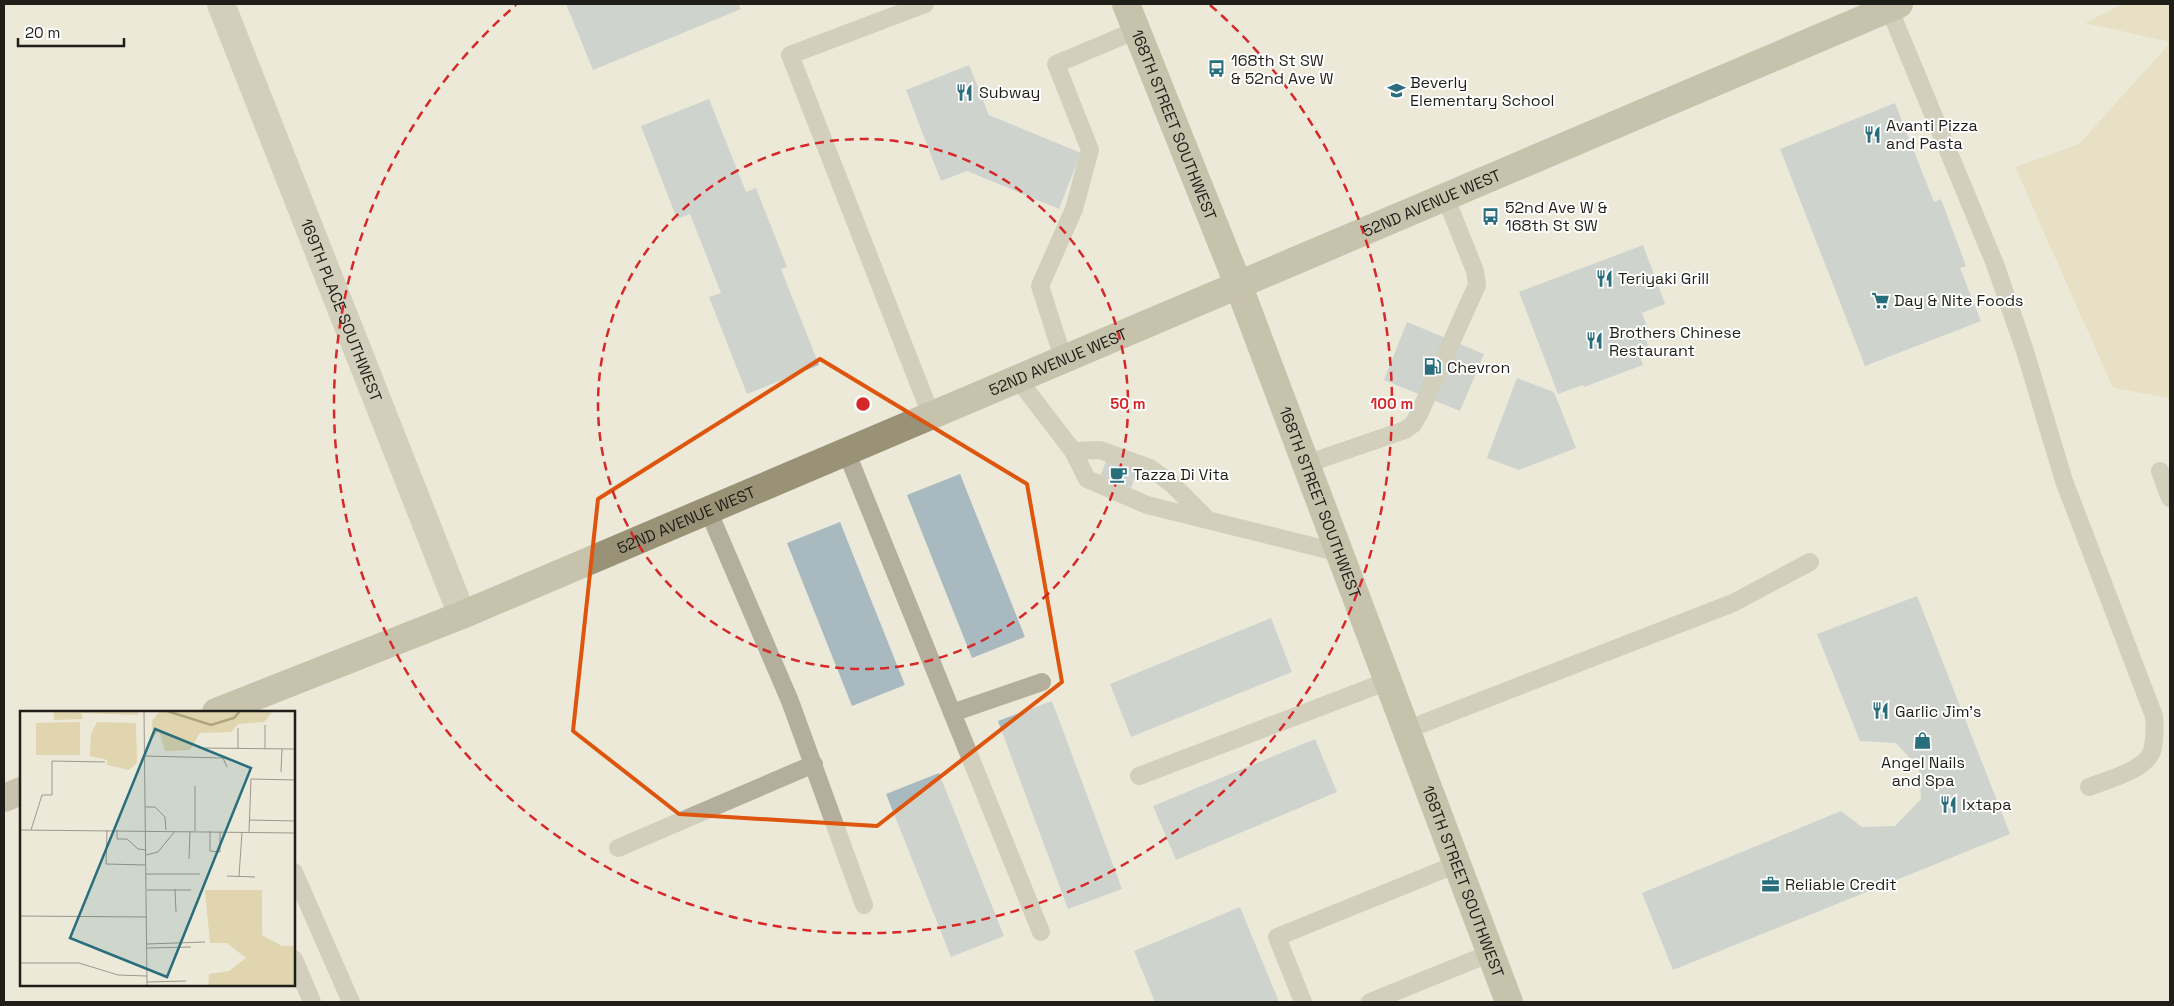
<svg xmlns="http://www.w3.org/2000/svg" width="2174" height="1006" font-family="'Space Grotesk',sans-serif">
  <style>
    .green { fill: #e0d5ae }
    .building { fill: #a8babf }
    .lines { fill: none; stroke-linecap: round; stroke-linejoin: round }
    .lane { stroke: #b4af9c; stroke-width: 18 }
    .street { stroke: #b4af9c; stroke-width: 28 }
    .secondary { stroke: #9a9277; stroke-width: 28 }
    .marked { fill: none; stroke: #de560d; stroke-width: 4; stroke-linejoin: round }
    .ring { fill: none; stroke: #d62828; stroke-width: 2.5; stroke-dasharray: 9 6 }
    .labels { text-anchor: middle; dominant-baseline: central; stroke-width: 4; stroke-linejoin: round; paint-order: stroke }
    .poi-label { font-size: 16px; fill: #1f1e18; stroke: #fff; text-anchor: start }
    .street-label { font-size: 16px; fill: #1f1e18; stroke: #fff }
    .inset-river { fill: none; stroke: #b1a57b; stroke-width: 2.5 }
    .inset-road { fill: none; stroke: #9b988c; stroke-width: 1 }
    .view { fill: #296e7d; fill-opacity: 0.15; stroke: #296e7d; stroke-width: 2.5 }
    .inset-edge { fill: none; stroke: #1f1e18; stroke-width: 2.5 }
    .centre { fill: #d62828; stroke: #fff; stroke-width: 2.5 }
    .ring-label { font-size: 15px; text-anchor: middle; font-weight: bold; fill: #d62828; stroke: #fff; stroke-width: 4; stroke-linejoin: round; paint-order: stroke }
  </style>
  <rect width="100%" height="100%" fill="#ede9d9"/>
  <path class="green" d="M 2123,4 L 2170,4 L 2170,42 L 2085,23 Z
    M 2170,43 L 2170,398 L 2113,388 L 2015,167 L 2079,144 Z"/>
  <path class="building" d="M 566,4 L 738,4 L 741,9 L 593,70 Z
    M 969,65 L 989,115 L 1081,153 L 1059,209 L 967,171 L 941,181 L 906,90 Z
    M 709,99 L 746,192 L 756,188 L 787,267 L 781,269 L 819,365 L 747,394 L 709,297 L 721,293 L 690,214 L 677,219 L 641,126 Z
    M 1895,103 L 1934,202 L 1941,199 L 1966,266 L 1960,268 L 1981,321 L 1865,366 L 1780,149 Z
    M 1643,245 L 1665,304 L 1642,313 L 1651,337 L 1646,339 L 1649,350 L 1639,353 L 1643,365 L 1584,387 L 1583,385 L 1558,394 L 1519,292 Z
    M 1407,322 L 1484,354 L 1460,411 L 1384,380 Z
    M 1517,378 L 1554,392 L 1576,448 L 1519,470 L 1487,458 Z
    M 1107,459 L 1137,471 L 1131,488 L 1100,476 Z
    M 960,474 L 1025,637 L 972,658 L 907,495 Z
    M 840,522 L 905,685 L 852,706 L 787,543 Z
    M 1917,596 L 2010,834 L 1673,970 L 1642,893 L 1841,811 L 1862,827 L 1895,826 L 1921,799 L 1919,768 L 1896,743 L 1860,741 L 1817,634 Z
    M 1271,618 L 1292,672 L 1131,737 L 1110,684 Z
    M 1052,701 L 1122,889 L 1068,909 L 998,721 Z
    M 1315,739 L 1337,792 L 1176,860 L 1153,806 Z
    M 939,773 L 1004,936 L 951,957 L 886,794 Z
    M 1240,907 L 1279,1002 L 1155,1002 L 1134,951 Z"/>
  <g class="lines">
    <path class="lane" d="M 925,4 L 790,55 L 931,415
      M 1889,8 L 1995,264 L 2025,351 L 2064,481 L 2154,716 C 2155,727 2155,739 2152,751 C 2146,770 2107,780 2089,787
      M 1063,358 L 1040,286 L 1074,209 L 1090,150 L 1056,64 L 1137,30
      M 1017,378 L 1073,451 L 1087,479 L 1147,505 L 1340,553
      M 846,451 L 1041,932
      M 1073,451 L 1100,450 L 1150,468 L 1172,484 L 1206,518
      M 1306,464 L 1405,430 L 1413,424 L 1419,414 L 1477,285 L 1475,271 L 1445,196
      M 2160,471 L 2170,498
      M 708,510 L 790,701 L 864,905
      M 952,713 L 1042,682
      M 1406,730 L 1733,603 L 1810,562
      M 1139,776 L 1388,681
      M 618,848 L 814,764
      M 294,872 L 351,1002
      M 294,959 L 312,1002
      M 1303,1002 L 1277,937 L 1457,864
      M 1370,1002 L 1491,953"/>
    <path class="street" id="s1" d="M 221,4 L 462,615"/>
    <g class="secondary">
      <path id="s2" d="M 1126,4 L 1238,284 L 1509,1002"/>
      <path id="s3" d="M 216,712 L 462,615 L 1899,4"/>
      <path d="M 4,798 L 21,791"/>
    </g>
  </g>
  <path d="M0 0H2174V1006H0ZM 820,359 L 1027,484 L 1062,682 L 877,826 L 679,814 L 573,731 L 598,499 Z" fill="#ede9d9" fill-opacity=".55" fill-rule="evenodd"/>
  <path class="marked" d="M 820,359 L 1027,484 L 1062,682 L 877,826 L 679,814 L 573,731 L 598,499 Z"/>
  <g class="ring">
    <circle cx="863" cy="404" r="265"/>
    <path d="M1210 5A529 529 0 1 1 516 5"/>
  </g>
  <defs>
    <symbol id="bus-bare" viewBox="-9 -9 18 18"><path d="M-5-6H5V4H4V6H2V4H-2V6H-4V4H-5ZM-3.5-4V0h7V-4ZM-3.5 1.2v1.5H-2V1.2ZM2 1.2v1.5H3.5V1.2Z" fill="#296e7d" stroke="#fff" stroke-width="2.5" paint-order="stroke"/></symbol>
    <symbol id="school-bare" viewBox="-9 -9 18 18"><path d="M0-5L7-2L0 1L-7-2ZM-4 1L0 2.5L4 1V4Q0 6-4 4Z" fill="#296e7d" stroke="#fff" stroke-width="2.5" paint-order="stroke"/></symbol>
    <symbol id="restaurant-bare" viewBox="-9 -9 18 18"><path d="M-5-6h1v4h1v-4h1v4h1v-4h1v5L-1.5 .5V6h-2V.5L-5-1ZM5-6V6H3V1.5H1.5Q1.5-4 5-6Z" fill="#296e7d" stroke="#fff" stroke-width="2.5" paint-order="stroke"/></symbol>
    <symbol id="supermarket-bare" viewBox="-9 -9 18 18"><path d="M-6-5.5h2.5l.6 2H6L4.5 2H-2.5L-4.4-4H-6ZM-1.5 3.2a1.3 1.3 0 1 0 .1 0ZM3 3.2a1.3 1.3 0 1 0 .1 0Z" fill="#296e7d" stroke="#fff" stroke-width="2.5" paint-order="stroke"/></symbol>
    <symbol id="fuel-bare" viewBox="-9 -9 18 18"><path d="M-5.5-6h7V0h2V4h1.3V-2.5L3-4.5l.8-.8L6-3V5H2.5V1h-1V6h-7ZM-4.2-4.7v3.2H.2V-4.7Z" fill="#296e7d" stroke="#fff" stroke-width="2.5" paint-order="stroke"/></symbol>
    <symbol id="cafe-bare" viewBox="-9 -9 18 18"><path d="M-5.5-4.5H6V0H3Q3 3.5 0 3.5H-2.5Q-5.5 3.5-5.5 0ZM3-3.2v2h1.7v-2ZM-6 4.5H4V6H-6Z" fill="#296e7d" stroke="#fff" stroke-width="2.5" paint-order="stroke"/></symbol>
    <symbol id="shop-bare" viewBox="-9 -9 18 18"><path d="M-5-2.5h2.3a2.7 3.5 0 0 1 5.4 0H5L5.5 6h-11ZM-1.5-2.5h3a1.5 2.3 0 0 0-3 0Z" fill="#296e7d" stroke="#fff" stroke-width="2.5" paint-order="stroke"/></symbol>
    <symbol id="office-bare" viewBox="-9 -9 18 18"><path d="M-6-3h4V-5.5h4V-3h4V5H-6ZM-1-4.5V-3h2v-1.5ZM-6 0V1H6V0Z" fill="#296e7d" stroke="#fff" stroke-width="2.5" paint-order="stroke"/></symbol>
  </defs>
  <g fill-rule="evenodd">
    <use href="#bus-bare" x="1204" y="56" width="25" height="25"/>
    <use href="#school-bare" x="1384" y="78" width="25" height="25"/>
    <use href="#restaurant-bare" x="952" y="80" width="25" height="25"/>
    <use href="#restaurant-bare" x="1860" y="122" width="25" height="25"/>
    <use href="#bus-bare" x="1478" y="204" width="25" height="25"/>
    <use href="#restaurant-bare" x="1592" y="266" width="25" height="25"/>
    <use href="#supermarket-bare" x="1868" y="288" width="25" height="25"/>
    <use href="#restaurant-bare" x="1582" y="328" width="25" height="25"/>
    <use href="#fuel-bare" x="1420" y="354" width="25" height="25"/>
    <use href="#cafe-bare" x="1106" y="462" width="25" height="25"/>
    <use href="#restaurant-bare" x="1868" y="698" width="25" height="25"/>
    <use href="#shop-bare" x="1910" y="728" width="25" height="25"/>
    <use href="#restaurant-bare" x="1936" y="792" width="25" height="25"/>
    <use href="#office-bare" x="1758" y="872" width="25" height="25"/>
  </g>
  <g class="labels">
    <g class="poi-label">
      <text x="1231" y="60">168th St SW<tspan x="1231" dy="18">&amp; 52nd Ave W</tspan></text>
      <text x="1410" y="82">Beverly<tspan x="1410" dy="18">Elementary School</tspan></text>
      <text x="979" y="92">Subway</text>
      <text x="1886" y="125">Avanti Pizza<tspan x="1886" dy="18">and Pasta</tspan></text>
      <text x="1505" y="207">52nd Ave W &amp;<tspan x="1505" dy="18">168th St SW</tspan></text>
      <text x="1618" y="278">Teriyaki Grill</text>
      <text x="1894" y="300">Day &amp; Nite Foods</text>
      <text x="1609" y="332">Brothers Chinese<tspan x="1609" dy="18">Restaurant</tspan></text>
      <text x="1447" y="367">Chevron</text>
      <text x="1133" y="474">Tazza Di Vita</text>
      <text x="1895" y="711">Garlic Jim's</text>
      <text x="1923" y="762" text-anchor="middle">Angel Nails<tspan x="1923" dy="18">and Spa</tspan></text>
      <text x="1962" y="804">Ixtapa</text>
      <text x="1785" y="884">Reliable Credit</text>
    </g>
    <g class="street-label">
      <text stroke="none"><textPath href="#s2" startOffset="130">168TH STREET SOUTHWEST</textPath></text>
      <text stroke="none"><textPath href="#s3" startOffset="1318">52ND AVENUE WEST</textPath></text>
      <text stroke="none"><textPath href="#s1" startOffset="329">169TH PLACE SOUTHWEST</textPath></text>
      <text stroke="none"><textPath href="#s3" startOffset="912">52ND AVENUE WEST</textPath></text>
      <text stroke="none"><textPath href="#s2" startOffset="535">168TH STREET SOUTHWEST</textPath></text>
      <text stroke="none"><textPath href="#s3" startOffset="508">52ND AVENUE WEST</textPath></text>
      <text stroke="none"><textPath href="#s2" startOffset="940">168TH STREET SOUTHWEST</textPath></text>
    </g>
  </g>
  <g transform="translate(20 711)">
    <rect width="275" height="275" fill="#ede9d9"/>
    <path d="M 34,0 L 118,0 L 118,4 L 61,2 L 63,8 L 34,9 ZM 140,0 L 253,0 L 244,11 L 218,13 L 211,21 L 180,22 L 170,39 L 145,40 L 139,20 L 133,27 L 132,10 ZM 60,11 L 60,44 L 16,44 L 16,12 ZM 77,11 L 116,12 L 117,52 L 109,59 L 87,54 L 87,49 L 70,45 L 71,23 ZM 185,179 L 242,179 L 242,224 L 262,235 L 275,235 L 275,275 L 188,275 L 189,263 L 209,260 L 226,247 L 207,232 L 190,232 Z" fill="#e0d5ae"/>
    <path class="inset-river" d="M 147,0 L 191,14 L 214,7 L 220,0"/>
    <path class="inset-road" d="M 124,0 L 127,275M 245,14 L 245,38M 179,37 L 275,38M 218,38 L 218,17M 124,45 L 203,47 L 207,56M 261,61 L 262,38M 175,75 L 175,120M 125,96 L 135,96 L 145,106 L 146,119M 229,109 L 275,110M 0,119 L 275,122M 11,119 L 22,84 L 32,84 L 32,50 L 85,51M 87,119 L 86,153 L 126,154M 97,119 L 97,128 L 107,128 L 118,138 L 126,139M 190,120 L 190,140 L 200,141 L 200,121M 229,121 L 231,68 L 275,69M 126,144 L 138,141 L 155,120M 169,148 L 170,120M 126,163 L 180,163M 207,165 L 235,166M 219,165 L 222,121M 155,178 L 156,201M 127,179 L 171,179M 0,205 L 127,206M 127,233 L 185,231M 127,237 L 171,236M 0,252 L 59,252 L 98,264 L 127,265M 127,271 L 166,270"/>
    <path class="view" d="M 135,18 L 231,57 L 147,266 L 50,227 Z"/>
    <rect width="275" height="275" class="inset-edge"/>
  </g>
  <circle cx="863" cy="404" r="8" class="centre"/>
  <g class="ring-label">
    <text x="1128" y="409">50 m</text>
    <text x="1392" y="409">100 m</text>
  </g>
  <rect width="2174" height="1006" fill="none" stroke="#1f1e18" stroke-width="10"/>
  <path d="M18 38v8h106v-8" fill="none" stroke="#1f1e18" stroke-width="2.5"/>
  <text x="25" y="38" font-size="15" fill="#1f1e18" stroke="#ffffff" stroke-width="4" paint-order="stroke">20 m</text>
</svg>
